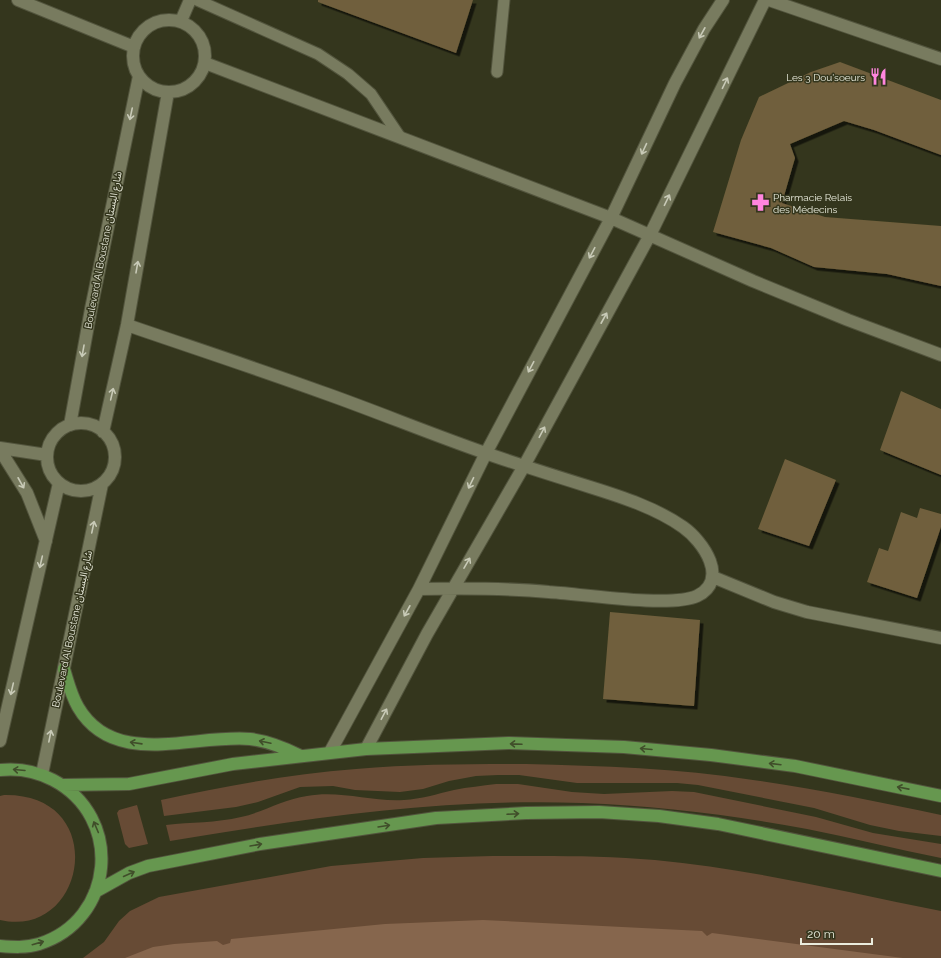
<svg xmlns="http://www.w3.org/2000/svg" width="941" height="958" font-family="Raleway,'Noto Sans Arabic',sans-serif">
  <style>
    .green { fill: #674b35 }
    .forest { fill: #86664d }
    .building { fill: #6f5f3c; filter: url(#shadow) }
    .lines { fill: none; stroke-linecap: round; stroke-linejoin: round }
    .lane-casing { stroke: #52543d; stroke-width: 13 }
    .street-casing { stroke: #52543d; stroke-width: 14 }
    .primary-casing { stroke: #52543d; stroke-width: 14 }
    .lane { stroke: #787b5f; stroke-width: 11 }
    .street { stroke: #787b5f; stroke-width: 12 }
    .primary { stroke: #66974f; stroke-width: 12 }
    .oneway { stroke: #c8cab7 }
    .oneway2 { stroke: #404e2a }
    .labels { text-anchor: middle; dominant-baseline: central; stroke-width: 3; stroke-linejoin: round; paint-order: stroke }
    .poi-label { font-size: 10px; fill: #eaecdd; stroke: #34361d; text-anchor: end }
    .street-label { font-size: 10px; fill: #eaecdd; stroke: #34361d }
  </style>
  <defs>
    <filter id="shadow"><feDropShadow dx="3.5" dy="3.5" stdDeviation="0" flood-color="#0009"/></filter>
  </defs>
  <rect width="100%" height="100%" fill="#34361d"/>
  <path class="green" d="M 526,764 C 602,766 678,768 753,780 C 816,789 879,802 941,815 L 941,836 L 899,831 L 870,825 L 814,808 L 698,785 L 677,783 L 577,783 L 519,775 L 498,775 L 476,776 L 449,781 L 423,789 L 400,792 L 355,790 L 333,786 L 300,787 L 258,802 L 236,807 L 164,816 L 161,800 C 225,786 290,774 356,769 C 413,764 470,764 526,764 Z
    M 496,784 L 518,784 L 572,792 L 604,794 L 672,791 L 694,792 L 816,817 L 873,833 L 941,844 L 941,858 C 896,849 852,838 807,829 C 733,815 657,806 582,803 C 443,798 307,818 170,841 L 166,825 C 191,822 216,823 241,817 C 264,812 284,799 307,796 C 340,790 371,802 404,800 C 421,799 437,794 454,790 C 468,787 482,786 496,784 Z
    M 4,795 C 111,793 87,940 0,920 L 0,796 Z
    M 137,805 L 148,844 L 129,848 L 125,844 L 117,813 L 119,810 Z
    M 492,856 C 546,856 601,855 655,860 C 752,869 846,892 941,911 L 941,958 L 83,958 L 104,942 L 119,921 L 130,911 L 159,897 L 331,866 L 423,858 Z"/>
  <path class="forest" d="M 483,920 L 702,931 L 707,936 L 712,933 L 903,958 L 125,958 L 153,947 L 174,944 L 217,941 L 223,945 L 230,943 L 231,939 L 385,924 Z"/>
  <path class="building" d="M 318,0 L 473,0 L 456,53 L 318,2 Z
    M 840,62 L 941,100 L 941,155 L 874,130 L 844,121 L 790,144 L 795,158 L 782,203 L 825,217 L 941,226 L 941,286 L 887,274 L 814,267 L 771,248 L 713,232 L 741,140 L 759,97 L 811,72 Z
    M 901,391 L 941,409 L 941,475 L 880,450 Z
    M 785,459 L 836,480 L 809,546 L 758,529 Z
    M 920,508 L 941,514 L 941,527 L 917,598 L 867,582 L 879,548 L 888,551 L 901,512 L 917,518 Z
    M 610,612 L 700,620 L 694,706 L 603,699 Z"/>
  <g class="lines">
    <defs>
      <path id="lane" d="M 197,0 L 318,54 L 348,74 L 371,94 L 400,137
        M 497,72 L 504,0"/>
      <path id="street" d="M 18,0 L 134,47
        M 769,0 L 941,59
        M133 56a36 36 0 1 1 72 0a36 36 0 1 1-72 0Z
        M 181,21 L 190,0
        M 205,63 L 611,218 L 753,281 L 848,320 L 941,355
        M 127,325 C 194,348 261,370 327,394 C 383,414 438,437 494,456 C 526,467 558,477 590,487 C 622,497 656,508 683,527 C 703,541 730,580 697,596 C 671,608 581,594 549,592 C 506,588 462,588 419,589
        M47 457a34 34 0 1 1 68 0a34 34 0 1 1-68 0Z
        M 70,425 L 91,309 L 139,76
        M 103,432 L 127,325 L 168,92
        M 0,448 L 47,455
        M 0,450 L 27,493 L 46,541
        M 713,577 L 774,602 L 807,612 L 941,638
        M 0,741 L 59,483
        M 366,749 L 427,634 L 524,466 L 650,235 L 765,0
        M 330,752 L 419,589 L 486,453 L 611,218 L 675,83 L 704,29 L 723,0
        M 42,774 L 102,484"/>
      <path id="primary" d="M 64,669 C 68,682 71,695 78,707 C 114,769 193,734 250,739 C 268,741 285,748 301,756
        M 0,770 C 19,768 36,771 53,780 C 124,817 115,920 39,944 C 26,948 13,947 0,946
        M 63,785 L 129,784 L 233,764 L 366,749 L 509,743 L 624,747 L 711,755 L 795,766 L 941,796
        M 95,892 L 129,873 L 148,866 L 260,844 L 436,818 L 526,813 L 599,812 L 659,816 L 718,824 L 941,871"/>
    </defs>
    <use href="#lane" class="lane-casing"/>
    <use href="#street" class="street-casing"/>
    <use href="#primary" class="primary-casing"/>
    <use href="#lane" class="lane"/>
    <use href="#street" class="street"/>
    <use href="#primary" class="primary"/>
  </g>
  <defs><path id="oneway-shaft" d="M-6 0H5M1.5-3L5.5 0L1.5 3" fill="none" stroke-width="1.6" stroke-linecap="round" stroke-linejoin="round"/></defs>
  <g class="oneway">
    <use href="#oneway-shaft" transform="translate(702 33) rotate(119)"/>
    <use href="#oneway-shaft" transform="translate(725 83) rotate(-64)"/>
    <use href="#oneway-shaft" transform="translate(131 114) rotate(102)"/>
    <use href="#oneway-shaft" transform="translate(644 149) rotate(115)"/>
    <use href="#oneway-shaft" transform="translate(667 200) rotate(-64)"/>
    <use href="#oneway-shaft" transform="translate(592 253) rotate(118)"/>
    <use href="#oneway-shaft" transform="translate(137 267) rotate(-80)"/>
    <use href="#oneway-shaft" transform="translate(604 318) rotate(-61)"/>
    <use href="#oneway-shaft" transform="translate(83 351) rotate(100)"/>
    <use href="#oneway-shaft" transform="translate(531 367) rotate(118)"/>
    <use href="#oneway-shaft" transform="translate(112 394) rotate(-77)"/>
    <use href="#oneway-shaft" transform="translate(542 432) rotate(-62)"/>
    <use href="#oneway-shaft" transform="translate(21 483) rotate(61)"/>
    <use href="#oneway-shaft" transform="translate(471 483) rotate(116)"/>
    <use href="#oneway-shaft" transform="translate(93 527) rotate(-78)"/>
    <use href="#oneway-shaft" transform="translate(41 562) rotate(103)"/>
    <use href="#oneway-shaft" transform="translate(467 563) rotate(-60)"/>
    <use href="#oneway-shaft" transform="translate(407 611) rotate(119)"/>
    <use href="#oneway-shaft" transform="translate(12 689) rotate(103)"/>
    <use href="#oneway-shaft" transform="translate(384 714) rotate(-62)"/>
    <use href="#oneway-shaft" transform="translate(50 736) rotate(-79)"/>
  </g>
  <g class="oneway2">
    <use href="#oneway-shaft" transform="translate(265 742) rotate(-168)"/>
    <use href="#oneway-shaft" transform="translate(136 743) rotate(-172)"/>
    <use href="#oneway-shaft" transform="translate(516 744) rotate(-178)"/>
    <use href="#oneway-shaft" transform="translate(646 749) rotate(-175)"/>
    <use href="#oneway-shaft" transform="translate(775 764) rotate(-173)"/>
    <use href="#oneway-shaft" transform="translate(19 770) rotate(-175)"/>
    <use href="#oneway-shaft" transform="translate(903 788) rotate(-169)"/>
    <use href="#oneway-shaft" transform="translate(513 814) rotate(-3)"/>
    <use href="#oneway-shaft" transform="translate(384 826) rotate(-9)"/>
    <use href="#oneway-shaft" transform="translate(96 827) rotate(-113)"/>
    <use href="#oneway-shaft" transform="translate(256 845) rotate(-10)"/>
    <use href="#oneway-shaft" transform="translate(129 874) rotate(-24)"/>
    <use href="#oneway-shaft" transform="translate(38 943) rotate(-16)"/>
  </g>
  <defs>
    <symbol id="restaurant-bare" viewBox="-9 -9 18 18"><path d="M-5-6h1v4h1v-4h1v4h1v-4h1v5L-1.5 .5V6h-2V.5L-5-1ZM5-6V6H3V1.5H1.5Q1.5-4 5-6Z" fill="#ff85de" stroke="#34361d" stroke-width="2.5" paint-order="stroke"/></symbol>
    <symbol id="pharmacy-bare" viewBox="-9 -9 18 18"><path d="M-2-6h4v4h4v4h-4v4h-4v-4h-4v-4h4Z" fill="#ff85de" stroke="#34361d" stroke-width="2.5" paint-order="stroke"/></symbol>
  </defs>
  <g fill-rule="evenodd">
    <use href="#restaurant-bare" x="866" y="64" width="25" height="25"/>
    <use href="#pharmacy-bare" x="748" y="190" width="25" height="25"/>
  </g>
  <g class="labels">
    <g class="poi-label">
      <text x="865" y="77">Les 3 Dou'soeurs</text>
      <text x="773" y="197" text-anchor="start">Pharmacie Relais<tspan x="773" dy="12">des Médecins</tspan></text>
    </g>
    <g class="street-label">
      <text transform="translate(103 250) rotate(-79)">Boulevard Al Boustane شارع البستان</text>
      <text transform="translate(72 629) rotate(-78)">Boulevard Al Boustane شارع البستان</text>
    </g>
  </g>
  <path d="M801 938v6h71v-6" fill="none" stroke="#eaecdd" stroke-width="2"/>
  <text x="807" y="938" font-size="12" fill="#eaecdd" stroke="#34361d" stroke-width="3" paint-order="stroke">20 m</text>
</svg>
